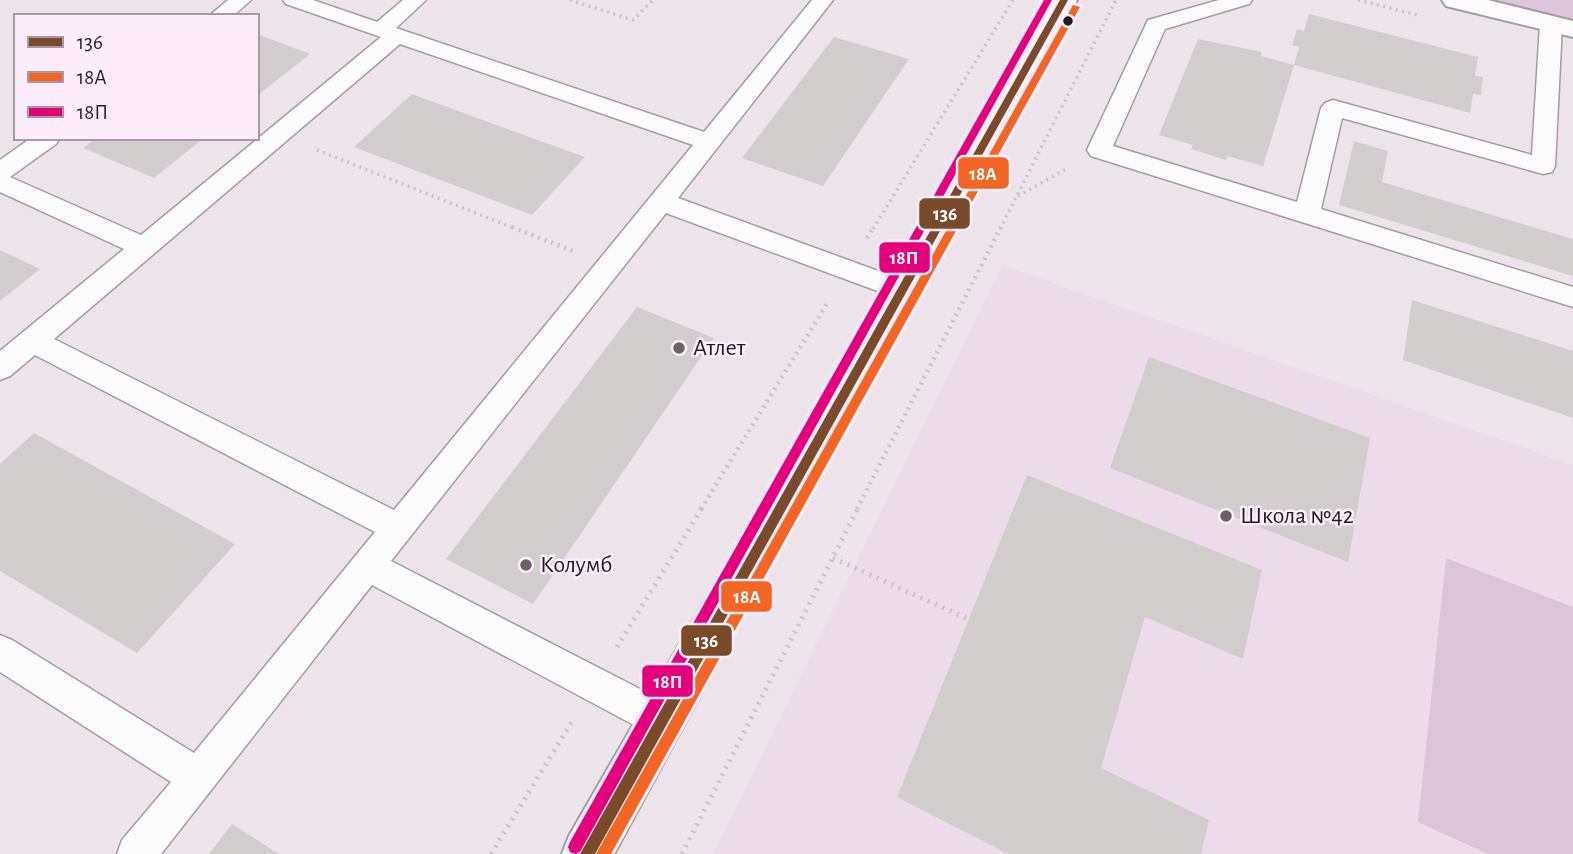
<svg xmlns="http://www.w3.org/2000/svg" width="1573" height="854" font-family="'Alegreya Sans',sans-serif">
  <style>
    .built { fill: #ecdce9 }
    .green { fill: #ddc5d9 }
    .building { fill: #d2cece }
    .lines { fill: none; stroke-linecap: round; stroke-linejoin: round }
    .service-casing { stroke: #a39ca1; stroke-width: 3 }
    .tertiary-casing { stroke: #a39ca1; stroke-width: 4 }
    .path-far2 { stroke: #c8c5c7; stroke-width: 3.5; stroke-dasharray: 2 4.5; stroke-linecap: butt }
    .path-far1 { stroke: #c8c5c7; stroke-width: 4.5; stroke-dasharray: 2 5; stroke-linecap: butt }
    .path { stroke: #c8c5c7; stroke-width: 5; stroke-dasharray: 2 6; stroke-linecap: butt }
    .service { fill: #fcfbfc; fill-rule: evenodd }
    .tertiary { fill: #fcfbfc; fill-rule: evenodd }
    .bus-1-casing { stroke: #fdedfa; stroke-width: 6 }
    .bus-2-casing { stroke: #fdedfa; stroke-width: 6 }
    .bus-3-casing { stroke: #fdedfa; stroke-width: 6 }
    .bus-1 { fill: #7a4b2a; fill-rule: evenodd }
    .bus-2 { fill: #f26522; fill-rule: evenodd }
    .bus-3 { fill: #e5007d; fill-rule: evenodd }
    .bus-dot { fill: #221d21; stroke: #fdedfa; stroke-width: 2.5 }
    .poi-dot { fill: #696367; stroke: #fdedfa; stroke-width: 2.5 }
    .labels { text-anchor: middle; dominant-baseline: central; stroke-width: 5; stroke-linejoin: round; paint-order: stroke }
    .poi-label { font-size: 24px; fill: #221d21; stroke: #fdedfa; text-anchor: start }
    .line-badge { stroke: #fdedfa; stroke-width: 2.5 }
    .badge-label { font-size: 19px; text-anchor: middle; font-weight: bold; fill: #fff }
  </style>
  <rect width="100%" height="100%" fill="#ece4ea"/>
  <path class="built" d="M 1002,265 L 1573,465 L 1573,854 L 713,854 Z"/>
  <path class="green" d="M 1455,0 L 1573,0 L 1573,29 Z
    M 1446,558 L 1573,607 L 1573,854 L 1488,854 L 1418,822 Z"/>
  <path class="building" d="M 1309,14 L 1478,57 L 1475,76 L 1483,77 L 1481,95 L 1473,94 L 1470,113 L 1294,65 L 1299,47 L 1292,45 L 1297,29 L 1304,31 Z
    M 257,34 L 310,54 L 257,96 Z
    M 834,37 L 909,59 L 823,186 L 742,158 Z
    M 1198,39 L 1262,52 L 1261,56 L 1294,65 L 1263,166 L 1227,156 L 1226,160 L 1191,149 L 1193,145 L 1159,135 Z
    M 412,94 L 540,141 L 585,157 L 532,215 L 354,147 Z
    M 96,138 L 204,138 L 154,178 L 83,148 Z
    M 1354,141 L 1388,151 L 1382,182 L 1573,239 L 1573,276 L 1339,205 Z
    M 0,250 L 40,269 L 0,301 Z
    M 1412,300 L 1573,351 L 1573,418 L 1403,360 Z
    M 637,307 L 714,338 L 533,604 L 446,559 Z
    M 1149,357 L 1370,438 L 1348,562 L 1110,468 Z
    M 34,433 L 235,544 L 137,653 L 0,571 L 0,464 Z
    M 1027,475 L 1262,570 L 1243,659 L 1145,617 L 1101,768 L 1209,820 L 1201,854 L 1008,854 L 897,797 Z
    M 232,824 L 279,854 L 209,854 Z"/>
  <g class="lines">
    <defs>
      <path id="service" d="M 228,0 L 251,0 L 233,16 L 209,16 Z
        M 283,0 L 313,0 L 377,22 L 403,0 L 426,0 L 396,28 L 704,132 L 812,0 L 833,0 L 678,198 L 911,283 L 915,290 L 911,297 L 902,300 L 666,213 L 391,561 L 675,707 L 680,720 L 675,733 L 662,738 L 649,733 L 372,585 L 161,854 L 117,854 L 122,840 L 171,782 L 0,672 L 0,635 L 12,640 L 194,753 L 375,532 L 35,355 L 10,376 L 0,380 L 0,351 L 124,249 L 0,192 L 0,160 L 31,138 L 60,138 L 56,144 L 10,177 L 141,235 L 381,37 L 286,4 ZM 400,44 L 693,145 L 394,510 L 54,339 Z
        M 1219,0 L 1252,0 L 1249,4 L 1165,29 L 1113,146 L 1297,202 L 1321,108 L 1325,103 L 1333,100 L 1532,155 L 1540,24 L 1543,19 L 1559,19 L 1562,24 L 1555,166 L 1552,172 L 1543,174 L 1342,118 L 1321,209 L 1573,287 L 1573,307 L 1091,156 L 1087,150 L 1148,20 Z"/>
      <path id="tertiary" d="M 1051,0 L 1077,0 L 614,854 L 562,854 L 569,836 Z
        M 1442,0 L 1488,0 L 1573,21 L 1573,37 L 1446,6 Z"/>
    </defs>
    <use href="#service" class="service-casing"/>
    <use href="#tertiary" class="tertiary-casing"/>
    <path class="path-far2" d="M 570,0 L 633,20 L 653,0
      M 1358,0 L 1421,16
      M 317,150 L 516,229
      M 1018,196 L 1068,168
      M 873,229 L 1013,0
      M 1000,229 L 1116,0"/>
    <path class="path-far1" d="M 512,227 L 573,251
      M 867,238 L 874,227
      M 701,509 L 828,302
      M 857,509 L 1001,227"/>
    <path class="path" d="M 833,558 L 968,619
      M 617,647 L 702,508
      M 491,854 L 573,720
      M 682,854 L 858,508"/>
    <use href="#service" class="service"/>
    <use href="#tertiary" class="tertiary"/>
    <defs>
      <path id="bus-1" d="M 1060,0 L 1068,0 L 595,854 L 580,854 Z"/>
      <path id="bus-2" d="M 1073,5 L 1080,7 L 611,854 L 596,854 Z"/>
      <path id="bus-3" d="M 1044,0 L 1052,0 L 580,852 L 575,854 L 570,852 L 568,847 L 570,842 Z"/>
    </defs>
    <use href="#bus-1" class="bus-1-casing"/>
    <use href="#bus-2" class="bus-2-casing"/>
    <use href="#bus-3" class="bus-3-casing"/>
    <use href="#bus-1" class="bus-1"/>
    <use href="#bus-2" class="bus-2"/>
    <use href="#bus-3" class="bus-3"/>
  </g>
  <circle class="bus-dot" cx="1068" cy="21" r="6"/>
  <g class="poi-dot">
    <circle cx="679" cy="348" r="7"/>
    <circle cx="1226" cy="516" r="7"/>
    <circle cx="526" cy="565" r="7"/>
  </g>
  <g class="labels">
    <g class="poi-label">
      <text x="693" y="348">Атлет</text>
      <text x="1240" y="516">Школа №42</text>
      <text x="540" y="565">Колумб</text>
    </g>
  </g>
  <g class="line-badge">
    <rect x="957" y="156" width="53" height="34" rx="7" fill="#f26522"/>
    <rect x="918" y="197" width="53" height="33" rx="7" fill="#7a4b2a"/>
    <rect x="878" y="241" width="53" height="33" rx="7" fill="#e5007d"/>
    <rect x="720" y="580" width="53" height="33" rx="7" fill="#f26522"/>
    <rect x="680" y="624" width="53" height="33" rx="7" fill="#7a4b2a"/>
    <rect x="641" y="664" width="53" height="34" rx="7" fill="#e5007d"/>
  </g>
  <g class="badge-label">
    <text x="983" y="180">18А</text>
    <text x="945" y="220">136</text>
    <text x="904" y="264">18П</text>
    <text x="747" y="603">18А</text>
    <text x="706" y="647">136</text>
    <text x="668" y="688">18П</text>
  </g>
  <rect x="14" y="14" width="245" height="126" fill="#fdedfa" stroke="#a59aa3" stroke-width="2"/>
  <rect x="28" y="37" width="35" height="10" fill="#7a4b2a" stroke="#a59aa3" stroke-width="2"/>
  <text x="77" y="49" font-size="21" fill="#221d21">136</text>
  <rect x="28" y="72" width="35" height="10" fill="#f26522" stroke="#a59aa3" stroke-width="2"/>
  <text x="77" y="84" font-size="21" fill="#221d21">18А</text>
  <rect x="28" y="107" width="35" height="10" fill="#e5007d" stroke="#a59aa3" stroke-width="2"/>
  <text x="77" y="119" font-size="21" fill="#221d21">18П</text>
</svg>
